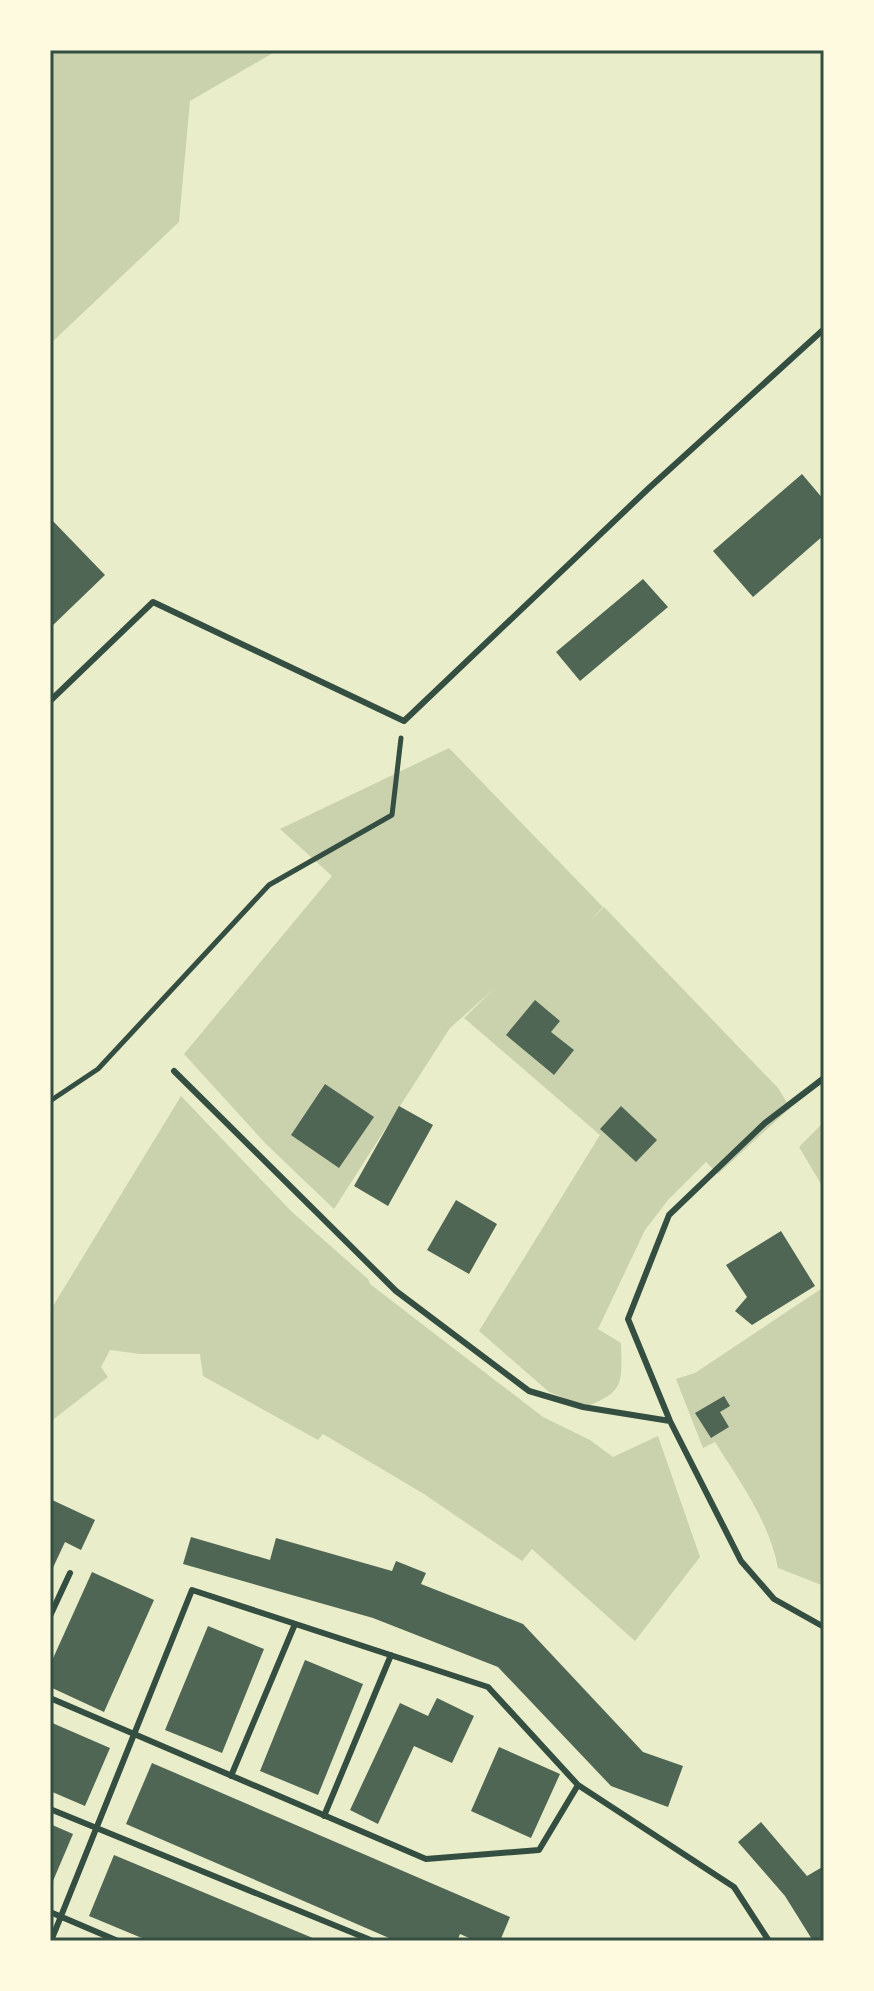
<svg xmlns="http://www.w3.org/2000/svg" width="874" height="1991" font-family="'Fira Sans',sans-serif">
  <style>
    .green { fill: #cad2ad }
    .building { fill: #4f6655 }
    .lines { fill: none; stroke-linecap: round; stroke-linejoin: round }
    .path { stroke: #344e41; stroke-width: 5 }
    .service { stroke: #344e41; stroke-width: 6 }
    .neatline { fill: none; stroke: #344e41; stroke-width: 3 }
  </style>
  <rect width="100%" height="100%" fill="#e9edc9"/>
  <path class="green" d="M 50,50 L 278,50 L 190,101 L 179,222 L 50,344 Z
    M 449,748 L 603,907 L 589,922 L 604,907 L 778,1088 L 790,1108 L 718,1174 L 706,1162 L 668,1200 L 645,1230 L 598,1329 L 621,1343 C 622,1383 625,1392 585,1407 L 549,1392 L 479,1331 L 600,1135 L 464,1018 L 495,988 L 450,1028 L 334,1209 L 265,1143 L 184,1054 L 332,876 L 280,829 Z
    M 181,1096 L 291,1211 L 368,1279 L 370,1284 L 543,1417 L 590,1440 L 613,1457 L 658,1436 L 700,1557 L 635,1641 L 532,1549 L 522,1561 L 424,1494 L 323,1434 L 318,1440 L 203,1376 L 200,1354 L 141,1354 L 110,1350 L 101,1367 L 108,1377 L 50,1422 L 50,1311 Z
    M 824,1122 L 824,1189 L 799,1147 Z
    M 824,1287 L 824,1586 L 778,1568 C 770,1523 739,1480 715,1442 L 703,1448 L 676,1379 L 695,1373 Z"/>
  <path class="building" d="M 802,474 L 824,500 L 824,535 L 753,597 L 713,551 Z
    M 50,518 L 105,575 L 50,628 Z
    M 643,579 L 668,607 L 580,681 L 556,652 Z
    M 535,1000 L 560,1021 L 551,1032 L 574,1050 L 554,1075 L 506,1035 Z
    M 325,1084 L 374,1117 L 339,1168 L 291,1135 Z
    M 399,1106 L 433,1125 L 388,1206 L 354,1186 Z
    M 621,1106 L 657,1140 L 636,1162 L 600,1129 Z
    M 456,1200 L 497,1224 L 469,1274 L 427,1250 Z
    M 781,1231 L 815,1286 L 752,1325 L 735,1311 L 747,1297 L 726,1265 Z
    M 724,1396 L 730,1406 L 720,1412 L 729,1427 L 711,1438 L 695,1413 Z
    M 50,1499 L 95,1520 L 81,1550 L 65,1542 L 50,1574 Z
    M 191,1537 L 270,1560 L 276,1538 L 392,1571 L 396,1561 L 426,1573 L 421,1584 L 523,1624 L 643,1752 L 683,1766 L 668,1807 L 611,1786 L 498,1667 L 373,1618 L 183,1564 Z
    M 92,1572 L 154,1600 L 104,1712 L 50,1687 L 50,1665 Z
    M 208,1626 L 264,1649 L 222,1753 L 165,1730 Z
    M 305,1660 L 363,1684 L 318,1795 L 260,1771 Z
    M 437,1698 L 474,1716 L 452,1763 L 414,1746 L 378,1824 L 350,1810 L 400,1703 L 428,1716 Z
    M 50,1722 L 110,1748 L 85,1806 L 50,1791 Z
    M 499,1747 L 560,1774 L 531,1838 L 471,1811 Z
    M 152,1763 L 510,1917 L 500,1941 L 476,1941 L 460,1934 L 457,1941 L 396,1941 L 126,1824 Z
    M 761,1822 L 807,1876 L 824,1866 L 824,1941 L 813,1941 L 785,1896 L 738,1842 Z
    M 50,1824 L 73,1834 L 50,1888 Z
    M 114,1855 L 320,1941 L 149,1941 L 89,1916 Z"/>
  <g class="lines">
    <path class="path" d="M 50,1101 L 98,1069 L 269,885 L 392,815 L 401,738"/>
    <path class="service" d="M 50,701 L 153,602 L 404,721 L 649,488 L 824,329
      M 174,1071 L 396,1291 L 529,1391 L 583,1407 L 670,1421
      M 824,1078 L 765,1123 L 669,1215 L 628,1319 L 670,1421 L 741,1561 L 774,1599 L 824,1627
      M 50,1616 L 70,1573
      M 50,1698 L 426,1859 L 539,1850 L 578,1785
      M 231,1776 L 295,1624
      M 50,1809 L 373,1941
      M 324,1816 L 391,1655
      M 50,1912 L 118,1941
      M 51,1941 L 192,1590 L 488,1687 L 578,1785 L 734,1887 L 769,1941"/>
  </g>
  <rect width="874" height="1991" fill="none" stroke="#fefae0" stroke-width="104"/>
  <rect x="52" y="52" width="770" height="1887" class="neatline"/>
</svg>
